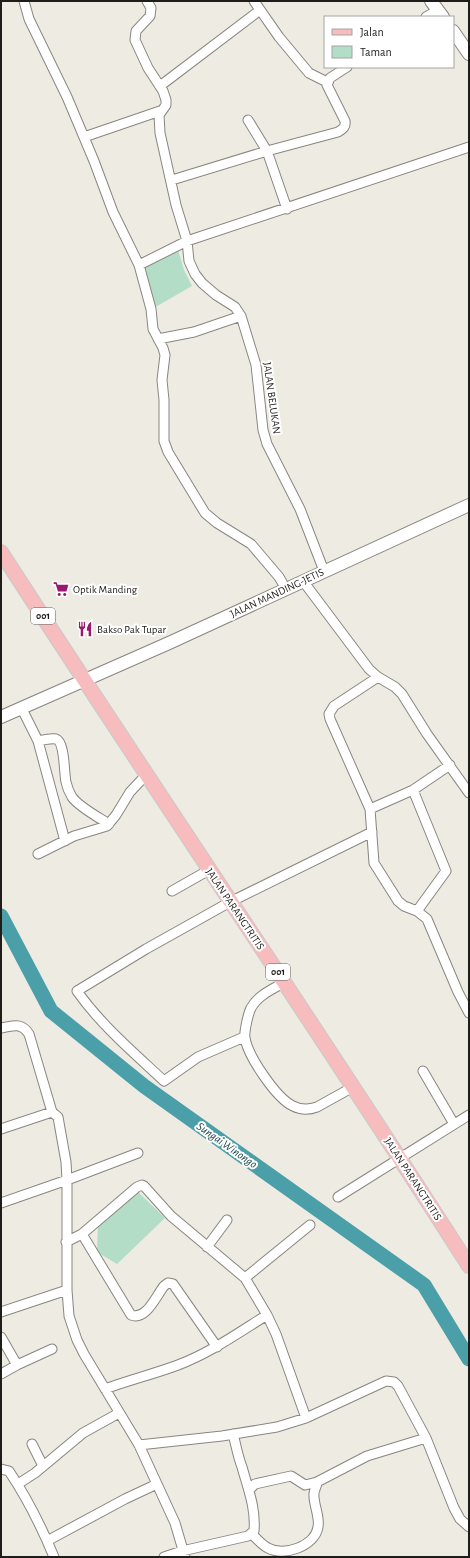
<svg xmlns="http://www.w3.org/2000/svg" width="470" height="1558" font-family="'Alegreya Sans',sans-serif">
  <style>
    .green { fill: #b3ddc6 }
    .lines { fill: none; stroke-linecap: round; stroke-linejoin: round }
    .river { stroke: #4a9fa8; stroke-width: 15 }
    .street-casing { stroke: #898680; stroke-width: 11 }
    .secondary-casing { stroke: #898680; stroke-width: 14 }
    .primary-casing { stroke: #c9c9c8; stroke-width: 16 }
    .street { stroke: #fff; stroke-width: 9 }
    .secondary { stroke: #fff; stroke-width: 12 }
    .primary { stroke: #f7bcbe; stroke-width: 14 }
    .labels { text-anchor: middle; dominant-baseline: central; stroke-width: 4; stroke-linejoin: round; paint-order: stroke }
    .shield { fill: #fff; stroke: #62615f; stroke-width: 1 }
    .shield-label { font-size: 10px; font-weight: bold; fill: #1e1d1a }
    .street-label { font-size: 11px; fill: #1e1d1a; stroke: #fff }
    .poi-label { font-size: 11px; fill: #1e1d1a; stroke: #fff; text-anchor: start }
    .water-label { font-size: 12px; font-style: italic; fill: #153e42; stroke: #fff }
  </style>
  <rect width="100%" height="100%" fill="#eeebe3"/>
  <path class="green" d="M 178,250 L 184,270 L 192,286 L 152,309 L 141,267 Z
    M 138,1192 L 165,1218 L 117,1264 L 97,1252 L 98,1225 Z"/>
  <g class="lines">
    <path class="river" d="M 1,916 L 51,1011 L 144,1086 L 424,1285 L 469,1359"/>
    <defs>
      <path id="street" d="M 24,1 L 29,19 L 67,97 L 94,161 L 113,212 L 139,265 L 151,309 L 153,329 L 163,348 L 165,355 L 162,380 L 164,400 L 164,441 L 168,452 L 205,513 L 217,523 L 251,544 L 279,577 L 286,589
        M 147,1 L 151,8 L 150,16 L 136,31 L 135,40 L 148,68 L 163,91 L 166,100 L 166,105 L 159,115 L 160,133 L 176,205 L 187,241 L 189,261 L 195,274 L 202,283 L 216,295 L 235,307 L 241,316 L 256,365 L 263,430 L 267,444 L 300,509 L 324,571
        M 254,1 L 279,37 L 309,73 L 327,82
        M 426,17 L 438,10
        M 160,86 L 260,10
        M 84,137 L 160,111
        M 172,180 L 267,151 L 248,120
        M 287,209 L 267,151 L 338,132 C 343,129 346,127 345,121 L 327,85 L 330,78 L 347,67
        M 139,265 L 187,241 L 469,147
        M 158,339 L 194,332 L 241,316
        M 303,581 L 369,669 L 378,677 L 395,687 L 402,694 L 427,734 L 469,793
        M 378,677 L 334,706 L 329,714 L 330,719 L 370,809 L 374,863 L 398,901 L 404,906 L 417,911 L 427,919 L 458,992 L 469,1013
        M 22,709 L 38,741 C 43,740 50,738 56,739 C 65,742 64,774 66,782 C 67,787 69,792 72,797 C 79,807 98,817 109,824
        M 38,741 L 65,841
        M 413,790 L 446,871 L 417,911
        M 370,809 L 413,790 L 450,765
        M 38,854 L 74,836 L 107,826 L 116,815 L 130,792 L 147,774
        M 172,891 L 209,870
        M 285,982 C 273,989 258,995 251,1008 C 248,1014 244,1032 245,1038 C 248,1056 276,1098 293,1106 C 301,1110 309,1110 317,1107 L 353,1087
        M 1,1028 C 14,1026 21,1022 29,1034 L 52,1112 L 58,1117 L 66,1162 L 67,1180 L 67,1290 L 69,1316 L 77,1340 L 84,1354 L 139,1445 L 175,1523 L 185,1557
        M 244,1037 L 198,1057 L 164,1081 C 133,1052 101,1025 77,991 L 146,949 L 230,902 L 372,832
        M 423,1071 L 454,1124
        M 1,1129 L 52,1112
        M 338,1197 L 469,1115
        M 1,1203 L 67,1180 L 138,1153
        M 82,1234 L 131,1315 C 146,1321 156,1296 164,1286 L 168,1283 L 173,1284 L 217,1347
        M 66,1242 L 82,1234 L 137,1187 L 142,1185 L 144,1186 L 171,1216 L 245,1278 L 267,1315 L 276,1334 L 306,1418
        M 207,1247 L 227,1220
        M 245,1278 L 310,1225
        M 1,1312 L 67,1290
        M 1,1337 L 17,1365 L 52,1349
        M 1,1374 L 17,1365
        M 105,1389 C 129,1380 154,1374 178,1365 C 210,1353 238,1333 267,1315
        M 32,1444 L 43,1466
        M 139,1445 L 222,1436 L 277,1427 L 306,1418 L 386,1381 L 394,1382 L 398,1386 L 426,1438 L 454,1508 L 460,1519 L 469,1527
        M 1,1469 L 9,1471 C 27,1498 42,1528 54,1557
        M 18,1484 L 35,1473 L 83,1433 L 119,1413
        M 250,1489 L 255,1484 L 291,1476 L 305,1485 L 317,1482 L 367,1456 L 426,1438
        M 252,1534 C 257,1539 262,1545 268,1548 C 284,1557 315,1546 318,1527 C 320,1517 314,1506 314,1496 C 313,1491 317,1487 317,1482
        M 47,1541 L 125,1499 L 157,1484
        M 164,1557 L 182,1551 L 248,1536 L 254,1531 C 256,1508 248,1489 242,1467 C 238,1457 236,1445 233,1434"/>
      <path id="secondary" d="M 431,1 L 443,17
        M 453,31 L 469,54
        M 1,717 L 169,643 L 469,505"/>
      <path id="primary" d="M 1,552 C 155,791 316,1026 469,1266"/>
    </defs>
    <use href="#street" class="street-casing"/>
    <use href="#secondary" class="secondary-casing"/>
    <use href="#primary" class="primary-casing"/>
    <use href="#street" class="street"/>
    <use href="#secondary" class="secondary"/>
    <use href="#primary" class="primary"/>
  </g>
  <defs>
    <symbol id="supermarket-bare" viewBox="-9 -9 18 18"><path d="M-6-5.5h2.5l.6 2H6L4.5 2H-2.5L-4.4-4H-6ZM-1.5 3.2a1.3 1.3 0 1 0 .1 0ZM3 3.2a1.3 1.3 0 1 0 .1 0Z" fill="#99196f" stroke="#fff" stroke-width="2.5" paint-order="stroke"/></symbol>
    <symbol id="restaurant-bare" viewBox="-9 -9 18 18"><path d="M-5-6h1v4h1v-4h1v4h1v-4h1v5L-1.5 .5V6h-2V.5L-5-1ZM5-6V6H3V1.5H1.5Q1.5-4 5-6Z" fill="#99196f" stroke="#fff" stroke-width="2.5" paint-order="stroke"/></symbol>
  </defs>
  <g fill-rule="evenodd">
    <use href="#supermarket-bare" x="50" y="578" width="22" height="22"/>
    <use href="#restaurant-bare" x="74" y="618" width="22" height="22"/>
  </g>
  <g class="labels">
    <g class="shield">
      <rect x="31" y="608" width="24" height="16" rx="3"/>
      <rect x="266" y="964" width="24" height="16" rx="3"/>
    </g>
    <g class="shield-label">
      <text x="43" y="616">001</text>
      <text x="278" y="972">001</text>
    </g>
    <g class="street-label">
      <text transform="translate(272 398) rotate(82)">JALAN BELUKAN</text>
      <text transform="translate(277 593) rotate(-25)">JALAN MANDING-JETIS</text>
      <text transform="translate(235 909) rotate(56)">JALAN PARANGTRITIS</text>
      <text transform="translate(413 1179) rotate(57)">JALAN PARANGTRITIS</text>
    </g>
    <g class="poi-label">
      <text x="73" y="589">Optik Manding</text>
      <text x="97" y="629">Bakso Pak Tupar</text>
    </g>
    <g class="water-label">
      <text transform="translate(227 1145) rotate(35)">Sungai Winongo</text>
    </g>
  </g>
  <rect width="470" height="1558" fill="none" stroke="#1e1d1a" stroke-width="4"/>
  <rect x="324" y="16" width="130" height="52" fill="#ffffff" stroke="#a5a5a3"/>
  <rect x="332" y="29" width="20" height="6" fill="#f7bcbe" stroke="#a5a5a3"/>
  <text x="360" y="36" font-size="12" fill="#1e1d1a">Jalan</text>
  <rect x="332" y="46" width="20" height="12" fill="#b3ddc6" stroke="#a5a5a3"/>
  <text x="360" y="56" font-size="12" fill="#1e1d1a">Taman</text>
</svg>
